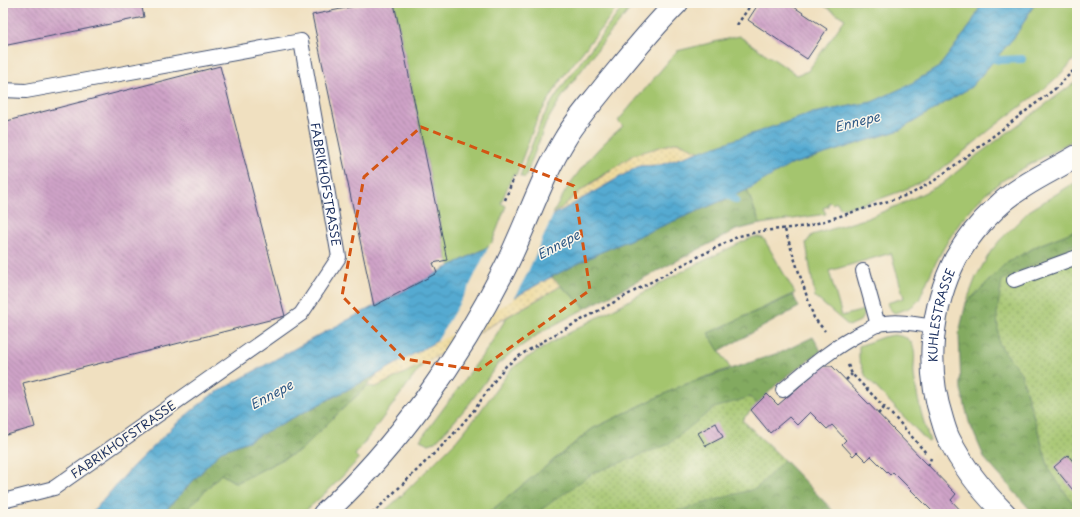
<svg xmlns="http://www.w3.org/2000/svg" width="1080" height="517" font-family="'Playpen Sans',sans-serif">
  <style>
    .green { fill: #a4c56e; stroke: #607a66 }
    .forest { fill: url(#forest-crowns); stroke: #4f6c60 }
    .sand { fill: url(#sand-dots); stroke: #84847e }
    .garden { fill: url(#garden-dots); stroke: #607a66 }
    .water { fill: url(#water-waves); stroke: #386c98 }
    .pier { fill: #f0e0c0 }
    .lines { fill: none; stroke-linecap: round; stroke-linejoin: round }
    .stream { stroke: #55aad1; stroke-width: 8 }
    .building { fill: url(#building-back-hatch) }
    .service-casing { stroke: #3b4a6d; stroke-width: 16 }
    .minor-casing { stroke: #3b4a6d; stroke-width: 24 }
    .primary-casing { stroke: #3b4a6d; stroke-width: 24 }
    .path { stroke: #3b4a6d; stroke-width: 2.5; stroke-dasharray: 3 3; stroke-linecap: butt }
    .service { stroke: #fff; stroke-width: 14 }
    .minor { stroke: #fff; stroke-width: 22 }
    .primary { stroke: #fff; stroke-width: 22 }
    .marked { fill: none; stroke: #d45514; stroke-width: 3; stroke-dasharray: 8 5; stroke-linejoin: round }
    .labels { text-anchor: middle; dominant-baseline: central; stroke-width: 3; stroke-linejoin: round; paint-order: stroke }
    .street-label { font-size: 12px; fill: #1b2f5e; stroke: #fbf7ec }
    .water-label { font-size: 13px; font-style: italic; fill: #2f5a86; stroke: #fbf7ec }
  </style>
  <defs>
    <pattern id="forest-crowns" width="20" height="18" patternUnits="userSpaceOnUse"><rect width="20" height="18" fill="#83aa61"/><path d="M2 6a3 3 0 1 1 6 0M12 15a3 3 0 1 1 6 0" fill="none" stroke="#6a8b53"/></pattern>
    <pattern id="sand-dots" width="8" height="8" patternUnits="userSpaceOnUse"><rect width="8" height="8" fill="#eeda9e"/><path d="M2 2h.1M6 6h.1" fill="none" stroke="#ccbb8a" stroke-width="1.8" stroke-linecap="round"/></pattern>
    <pattern id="garden-dots" width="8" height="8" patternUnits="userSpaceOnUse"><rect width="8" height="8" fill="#a4c56e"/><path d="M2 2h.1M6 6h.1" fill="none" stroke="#85a05e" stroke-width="1.8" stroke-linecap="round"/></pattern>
    <pattern id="water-waves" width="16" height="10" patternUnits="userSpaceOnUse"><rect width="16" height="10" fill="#55aad1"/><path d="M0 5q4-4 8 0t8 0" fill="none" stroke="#468bad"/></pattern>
    <pattern id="building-back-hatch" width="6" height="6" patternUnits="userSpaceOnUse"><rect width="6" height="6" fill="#cfa3c7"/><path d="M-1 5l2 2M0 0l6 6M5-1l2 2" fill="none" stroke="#a785a5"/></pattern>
  </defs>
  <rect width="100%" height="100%" fill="#fbf7ec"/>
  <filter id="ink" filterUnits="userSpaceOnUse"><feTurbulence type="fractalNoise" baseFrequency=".025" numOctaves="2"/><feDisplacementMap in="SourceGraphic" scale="8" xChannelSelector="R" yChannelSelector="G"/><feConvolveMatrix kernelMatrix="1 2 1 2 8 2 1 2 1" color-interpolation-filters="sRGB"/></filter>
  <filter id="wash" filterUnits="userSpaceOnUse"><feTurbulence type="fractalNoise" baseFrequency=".012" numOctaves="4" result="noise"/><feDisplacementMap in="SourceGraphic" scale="16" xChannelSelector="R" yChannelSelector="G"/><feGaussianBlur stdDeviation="0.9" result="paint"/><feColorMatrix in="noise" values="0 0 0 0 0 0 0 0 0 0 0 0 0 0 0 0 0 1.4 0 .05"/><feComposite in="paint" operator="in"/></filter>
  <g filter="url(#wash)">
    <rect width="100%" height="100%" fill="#f0e0c0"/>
    <path class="green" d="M 394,3 L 621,3 L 562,78 L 550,98 L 537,119 L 516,175 L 513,174 L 501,203 L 506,206 L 491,245 L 450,266 L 447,260 Z
      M 626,3 L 635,3 L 603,42 L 571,84 L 558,103 L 546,123 L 525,178 L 520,176 L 541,121 L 553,100 L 566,81 Z
      M 820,3 L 982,3 L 970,26 L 939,67 L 907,86 L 872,102 L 813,113 L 700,152 L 677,142 L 608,171 L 579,192 L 552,216 C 569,180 592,152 623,126 L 618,121 L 677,51 L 739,36 L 797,75 L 808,71 L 845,19 Z
      M 1035,3 L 1077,3 L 1077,56 C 1055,84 1024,103 996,125 C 973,143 951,164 926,179 C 904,192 865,205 840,208 L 837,202 L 832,204 L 830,202 L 828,203 L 828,206 L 823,208 L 826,214 L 760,224 L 747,190 L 790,165 L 900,130 L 971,87 L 1016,35 Z
      M 1077,81 L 1077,138 C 1060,147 1044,157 1027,166 C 1015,173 1002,180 991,189 C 955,221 937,257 919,300 C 912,308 904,310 894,313 L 889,308 L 887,303 L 904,298 L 891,253 L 829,271 L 842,316 L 864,310 L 865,313 L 860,321 L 849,326 L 815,297 L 806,243 L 812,235 L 868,218 L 901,204 L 942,184 L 976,156 Z
      M 1074,183 L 1074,188 L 1077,189 L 1077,230 L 1039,245 L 1005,264 L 979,291 L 966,303 L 976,277 L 991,251 L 1001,239 L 1029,211 Z
      M 754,237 L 760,237 L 764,239 L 795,293 L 709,333 L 730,368 L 681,386 L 592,429 L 487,514 L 381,514 L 400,497 L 457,440 L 479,413 L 511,369 L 525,359 L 556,340 L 687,269 L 742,242 Z
      M 561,286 L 586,308 L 543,331 L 510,354 L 497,365 L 470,403 L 452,424 L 435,442 L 429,444 L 420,440 L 488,348 L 507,317 Z
      M 894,335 C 901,336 909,337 912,344 C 917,353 913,365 914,375 C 917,397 922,419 930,441 L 928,442 L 866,377 L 859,359 L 859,346 L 883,337 Z
      M 423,364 L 355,455 L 359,459 L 331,488 L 302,514 L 183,514 L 221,474 L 236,483 L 301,450 L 332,419 L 367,386 L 376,387 Z"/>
    <path class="forest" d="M 747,190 L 760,224 L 736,230 L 586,308 L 551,277 L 601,252 Z
      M 1077,230 L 1077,244 L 1068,247 L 999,344 L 1021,373 L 1050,472 L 1077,508 L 1077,514 L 1034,514 L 985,459 L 969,422 L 961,389 L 959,333 L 966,303 L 979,291 L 1005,264 L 1039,245 Z
      M 793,295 L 799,307 L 719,351 L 708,333 Z
      M 813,337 L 821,351 L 778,383 L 742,420 L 784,460 L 836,514 L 487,514 L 592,429 L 681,386 L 784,351 Z
      M 378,374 L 367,386 L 332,419 L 301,450 L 236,483 L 221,474 L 183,514 L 162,514 L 221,451 L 248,441 Z"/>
    <path class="sand" d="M 677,142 L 700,152 L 660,165 L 639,166 L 552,216 L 579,192 L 633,155 Z
      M 551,277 L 561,286 L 423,364 L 376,387 L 367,386 L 378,374 Z"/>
    <path class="garden" d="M 1077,244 L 1077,508 L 1050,472 L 1021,373 L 999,344 L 997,314 L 1002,280 L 1068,247 Z
      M 750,397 L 757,404 L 742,420 L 784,460 L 757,488 L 667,514 L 535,514 L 593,473 L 667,445 L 714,408 Z"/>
    <path class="water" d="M 982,3 L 1035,3 L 1016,35 L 971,87 L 900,130 L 790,165 L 747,190 L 601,252 L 551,277 L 378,374 L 248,441 L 221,451 L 162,514 L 91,514 L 133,466 L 178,422 L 210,396 L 310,340 L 450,266 L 552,216 L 639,166 L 660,165 L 813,113 L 872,102 L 907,86 L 939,67 L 970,26 Z"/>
    <path class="pier" d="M 554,213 L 526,276 L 513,300 L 436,343 L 470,285 L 490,244 Z"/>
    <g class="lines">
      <path class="stream" d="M 985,57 L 1000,60 L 1022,59
        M 722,191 L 736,200"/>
    </g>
    <g id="blocks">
      <path class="building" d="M 3,3 L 141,3 L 144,17 L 3,46 Z
        M 370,3 L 394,3 L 447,260 L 433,263 L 437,273 L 374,306 L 312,15 Z
        M 759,3 L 788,3 L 827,29 L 807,59 L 748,20 Z
        M 220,66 L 285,316 L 23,383 L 35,427 L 3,436 L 3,122 Z
        M 823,366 L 832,366 L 956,494 L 951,500 L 964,514 L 935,514 L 893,472 L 890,475 L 871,456 L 866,461 L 857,452 L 853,456 L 842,444 L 846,440 L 832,425 L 827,429 L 810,412 L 797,425 L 789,417 L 770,433 L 751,410 L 767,394 L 778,405 Z
        M 716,423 L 723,437 L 706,446 L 698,433 Z
        M 1068,455 L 1075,464 L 1077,462 L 1077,495 L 1054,467 Z"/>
    </g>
  </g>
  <g filter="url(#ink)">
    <use href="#blocks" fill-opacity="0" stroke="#3b4a6d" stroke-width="1"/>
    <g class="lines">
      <defs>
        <g id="service">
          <path id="s1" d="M 3,90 L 26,91 L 301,41 L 339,257 L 301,314 L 54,488 L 3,501"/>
          <path d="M 863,271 L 878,325"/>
          <path d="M 1014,280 L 1077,257"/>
          <path d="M 783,390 C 808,369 833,347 863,332 C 868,330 873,326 879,324 C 898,320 916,324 934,327"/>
        </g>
        <g id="minor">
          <path id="s2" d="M 1005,514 C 983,492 963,467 949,439 C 946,433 944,426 942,419 C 925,367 931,307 956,258 C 966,240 981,222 996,208 C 1018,186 1050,172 1077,156"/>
        </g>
        <path id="primary" d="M 324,514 C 398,446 459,359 504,270 C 526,227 540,180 565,139 C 576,120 592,103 605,86 C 628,58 651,29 677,3"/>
      </defs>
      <use href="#service" class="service-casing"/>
      <use href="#minor" class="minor-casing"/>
      <use href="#primary" class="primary-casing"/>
      <path class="path" d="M 737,25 L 752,3
        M 505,200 L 514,177
        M 785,230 L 814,318 L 825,331
        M 848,365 L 852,374 L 900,423 L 926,453
        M 846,380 L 852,374
        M 878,414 L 885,407
        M 928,466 L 931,458
        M 372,514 L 450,438 L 475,409 L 497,377 L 506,366 L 522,354 L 552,336 L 684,264 L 739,236 L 762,231 L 808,226 L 911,194 L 935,180 L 971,153 L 1056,88 L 1077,67"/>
      <use href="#service" class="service"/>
      <use href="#minor" class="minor"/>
      <use href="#primary" class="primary"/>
    </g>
  </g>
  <path class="marked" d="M 421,127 L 574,186 L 590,290 L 479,370 L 404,359 L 342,296 L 364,177 Z"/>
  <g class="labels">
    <g class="street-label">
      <text stroke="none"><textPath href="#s1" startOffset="448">FABRIKHOFSTRASSE</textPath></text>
      <text stroke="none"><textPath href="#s2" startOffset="221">KUHLESTRASSE</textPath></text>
      <text transform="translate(123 439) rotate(-35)">FABRIKHOFSTRASSE</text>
    </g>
    <g class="water-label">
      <text transform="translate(857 121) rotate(-14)">Ennepe</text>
      <text transform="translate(558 244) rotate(-28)">Ennepe</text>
      <text transform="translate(271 394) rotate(-28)">Ennepe</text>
    </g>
  </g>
  <rect width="1080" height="517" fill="none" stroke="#fbf7ec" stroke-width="16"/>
</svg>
